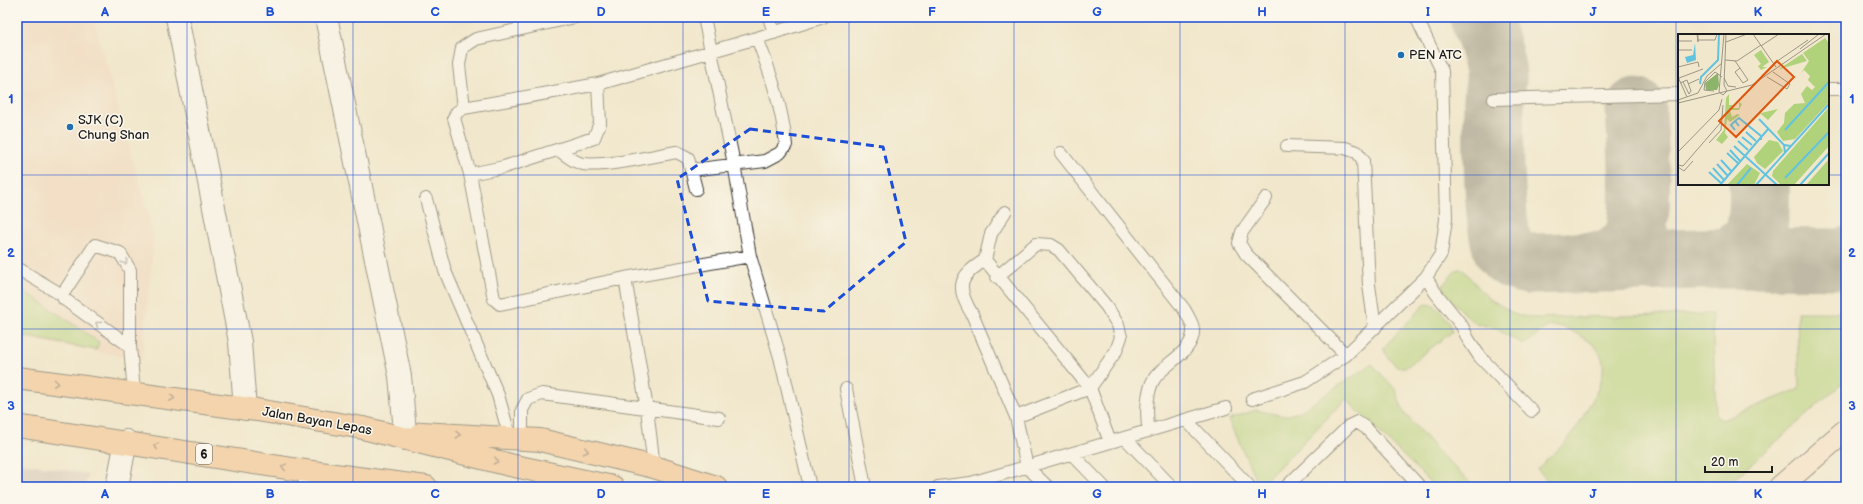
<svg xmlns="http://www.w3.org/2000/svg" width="1863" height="504" font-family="'Balsamiq Sans',sans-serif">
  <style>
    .built { fill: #f3d4be }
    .industrial { fill: #cfc0ba }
    .green { fill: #b0d27a; stroke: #66774b }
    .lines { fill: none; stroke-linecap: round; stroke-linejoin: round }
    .taxiway { stroke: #868274; stroke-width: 61 }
    .lane-casing { stroke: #3c3a36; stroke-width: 14 }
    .street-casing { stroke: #3c3a36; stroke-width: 24 }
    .secondary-casing { stroke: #3c3a36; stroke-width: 24 }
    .highway-casing { stroke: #3c3a36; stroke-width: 24 }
    .lane { stroke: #fff; stroke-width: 12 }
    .street { stroke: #fff; stroke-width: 22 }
    .secondary { stroke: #fce5cf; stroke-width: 22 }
    .highway { stroke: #f7bd88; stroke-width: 22 }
    .oneway { stroke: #999 }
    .oneway2 { stroke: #8a6c52 }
    .marked { fill: none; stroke: #1d4ed8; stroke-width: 3; stroke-dasharray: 8 5; stroke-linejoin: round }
    .grid { fill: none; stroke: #1d4ed8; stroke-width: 1; stroke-opacity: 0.55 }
    .poi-dot { fill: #1f6fb2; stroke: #fbf7ec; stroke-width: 1.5 }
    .labels { text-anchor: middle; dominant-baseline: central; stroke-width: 3; stroke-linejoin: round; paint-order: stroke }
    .shield { fill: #fbf7ec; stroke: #5f5e5a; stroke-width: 1 }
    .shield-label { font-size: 12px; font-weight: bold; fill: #1c1c1c }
    .poi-label { font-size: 13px; fill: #1c1c1c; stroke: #fbf7ec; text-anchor: start }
    .street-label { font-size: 13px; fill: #1c1c1c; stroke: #fbf7ec }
    .inset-river { fill: none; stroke: #62c3e1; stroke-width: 2 }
    .inset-road { fill: none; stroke: #9c9686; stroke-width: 1 }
    .view { fill: #de560d; fill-opacity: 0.15; stroke: #de560d; stroke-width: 2 }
    .inset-edge { fill: none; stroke: #1c1c1c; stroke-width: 2 }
    .neatline { fill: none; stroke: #1d4ed8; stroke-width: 1.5 }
    .grid-label { font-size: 13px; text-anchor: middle; font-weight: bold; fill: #1d4ed8 }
  </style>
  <rect width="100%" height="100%" fill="#fbf7ec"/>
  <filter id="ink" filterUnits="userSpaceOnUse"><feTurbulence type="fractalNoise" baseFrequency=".025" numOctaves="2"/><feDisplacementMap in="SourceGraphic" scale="8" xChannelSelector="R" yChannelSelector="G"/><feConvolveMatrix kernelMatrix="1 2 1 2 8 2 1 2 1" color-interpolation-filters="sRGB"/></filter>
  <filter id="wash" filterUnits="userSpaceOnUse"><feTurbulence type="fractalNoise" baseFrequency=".012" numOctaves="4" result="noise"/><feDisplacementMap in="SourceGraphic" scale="16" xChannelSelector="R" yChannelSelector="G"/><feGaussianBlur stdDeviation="0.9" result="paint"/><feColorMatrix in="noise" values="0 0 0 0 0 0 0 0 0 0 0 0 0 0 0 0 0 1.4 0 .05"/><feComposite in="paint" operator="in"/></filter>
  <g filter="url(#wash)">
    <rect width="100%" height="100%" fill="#f1e7cc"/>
    <path class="built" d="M 17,17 L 93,17 L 154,237 L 142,360 L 17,337 Z"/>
    <path class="industrial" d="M 17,462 L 88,474 L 85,487 L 17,487 Z"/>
    <path class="green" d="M 1460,269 L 1463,270 L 1487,297 L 1516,315 L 1535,318 L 1712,314 L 1716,416 L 1722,420 L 1799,389 L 1797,312 L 1846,312 L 1846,380 L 1725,487 L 1554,487 L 1537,469 C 1547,459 1559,450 1568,439 C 1575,430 1581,421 1586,411 C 1600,388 1617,357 1585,339 C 1575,333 1563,324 1551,326 C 1540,328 1534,341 1523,344 L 1496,329 L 1473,322 L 1445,294 L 1443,285 L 1456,270 Z
      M 17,286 L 99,342 L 96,350 L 17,335 Z
      M 1425,304 L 1434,305 C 1441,312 1451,321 1452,332 L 1405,368 C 1397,370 1386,356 1383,348 Z
      M 1372,364 L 1395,389 L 1404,413 L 1446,460 L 1475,487 L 1435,487 L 1346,399 L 1259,487 L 1229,419 L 1256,410 L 1284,416 L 1299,412 Z"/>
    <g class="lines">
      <path class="taxiway" d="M 1480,17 C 1486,34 1494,56 1496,73 C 1497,82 1494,91 1494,100 C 1493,127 1493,234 1505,252 C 1511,260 1519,262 1529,264 L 1607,262
        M 1636,108 C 1637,140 1645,215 1633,240 C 1628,250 1616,256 1607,262 L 1730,258 C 1738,252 1747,246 1753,237 C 1760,226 1760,197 1759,184
        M 1730,258 L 1841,259 L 1846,257"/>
    </g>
  </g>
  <g filter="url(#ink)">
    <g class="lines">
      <defs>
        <path id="lane" d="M 575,17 L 476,39 L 462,48 L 459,65 L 464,108 L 598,84 L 757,38 C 771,74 782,107 786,145 L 780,153 L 765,161 L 691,170
          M 704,17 L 734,164 L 750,256 L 780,357 L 810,487
          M 769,17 L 774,33
          M 757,38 L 823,17
          M 598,84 L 600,123 L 594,138 L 504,167 L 470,174 L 494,299 L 500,304 L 625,278 L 750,256
          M 1828,89 L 1846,89
          M 1494,99 L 1679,94
          M 464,108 L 457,112 L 454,118 L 470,174
          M 1287,146 L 1345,148 L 1357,152 L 1363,160 L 1369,285 L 1375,328
          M 559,150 C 566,156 574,162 583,164 C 607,167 652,156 677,152 L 688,158 L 696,189
          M 1061,153 L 1184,309 C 1187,315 1193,323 1193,329 C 1195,352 1164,363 1154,379 C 1146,392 1146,417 1149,431
          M 1266,198 L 1242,232 L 1239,243 L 1246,254 L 1346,355
          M 426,199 L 445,271 L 498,395 L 510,438
          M 1005,212 L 991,234 L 985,260 L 1090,388 L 1110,442
          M 985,260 C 958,277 956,287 972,314 L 1016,417 L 1027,467 L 1048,487
          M 17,268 L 62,295
          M 997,277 L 1036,244 L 1051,245 L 1059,250 L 1107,307 L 1118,325 L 1121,337 L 1116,351 L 1090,388 L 1016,417
          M 1426,277 L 1435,292 L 1462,326 L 1468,339 L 1480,357 L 1532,411
          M 625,278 L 647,409 L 654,467
          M 130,346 L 64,299 L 62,295 L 95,245 L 120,253 L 130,270 L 130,346 L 134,393
          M 846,389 L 865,487
          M 1252,399 L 1305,382 L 1346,355 L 1426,277 L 1441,254 L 1446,219 L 1442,71 L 1416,17
          M 1186,420 L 1248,485 L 1247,487
          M 1125,438 L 1172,487
          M 522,439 L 522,410 L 528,399 L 542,394 L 719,418
          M 1072,454 L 1104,487
          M 304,487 L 306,471
          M 938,487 L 971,483 L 1226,408
          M 1286,487 L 1349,426 L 1357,422 L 1366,428 L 1420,487"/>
        <path id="street" d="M 177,17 L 240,342 L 245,409
          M 326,17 L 400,376 L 405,432
          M 117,487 L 126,441"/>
        <path id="secondary" d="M 1780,487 L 1846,430"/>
        <path id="highway" d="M 17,378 L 257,410 L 363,428 L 510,465 L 613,487
          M 17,426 L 306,471 L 426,487
          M 422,433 L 540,440 L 654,467 L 716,487"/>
      </defs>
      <use href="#lane" class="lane-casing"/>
      <use href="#street" class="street-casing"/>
      <use href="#secondary" class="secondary-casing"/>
      <use href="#highway" class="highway-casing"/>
      <use href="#lane" class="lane"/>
      <use href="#street" class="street"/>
      <use href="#secondary" class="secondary"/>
      <use href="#highway" class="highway"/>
    </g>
    <defs><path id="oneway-chevron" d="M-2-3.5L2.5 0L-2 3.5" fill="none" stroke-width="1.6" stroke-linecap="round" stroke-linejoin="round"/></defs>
    <g class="oneway">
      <use href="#oneway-chevron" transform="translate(125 262) rotate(59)"/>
      <use href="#oneway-chevron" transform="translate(98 324) rotate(-144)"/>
    </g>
    <g class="oneway2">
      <use href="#oneway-chevron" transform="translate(56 383) rotate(7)"/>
      <use href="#oneway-chevron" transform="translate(172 398) rotate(8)"/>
      <use href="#oneway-chevron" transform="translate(458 435) rotate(3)"/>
      <use href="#oneway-chevron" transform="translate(156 446) rotate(-171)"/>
      <use href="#oneway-chevron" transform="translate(586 451) rotate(13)"/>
      <use href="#oneway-chevron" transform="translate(496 461) rotate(14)"/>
      <use href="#oneway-chevron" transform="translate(284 467) rotate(-171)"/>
    </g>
  </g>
  <path d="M0 0H1863V504H0ZM 750,129 L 883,147 L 906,242 L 824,311 L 708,301 L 677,179 Z" fill="#f1e7cc" fill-opacity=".55" fill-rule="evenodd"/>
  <path class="marked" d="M 750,129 L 883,147 L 906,242 L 824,311 L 708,301 L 677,179 Z"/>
  <path class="grid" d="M 187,17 L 187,487M 353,17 L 353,487M 518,17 L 518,487M 683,17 L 683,487M 849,17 L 849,487M 1014,17 L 1014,487M 1180,17 L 1180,487M 1345,17 L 1345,487M 1510,17 L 1510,487M 1676,17 L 1676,487M 17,175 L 1679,175M 1828,175 L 1846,175M 17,329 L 1846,329"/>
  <g class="poi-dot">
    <circle cx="1401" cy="55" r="4"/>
    <circle cx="70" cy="127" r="4"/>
  </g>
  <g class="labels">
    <rect class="shield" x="196" y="444" width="16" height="20" rx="3"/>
    <g class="shield-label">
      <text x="204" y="454">6</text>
    </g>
    <g class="poi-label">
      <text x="1409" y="55">PEN ATC</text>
      <text x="78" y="120">SJK (C)<tspan x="78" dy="15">Chung Shan</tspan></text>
    </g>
    <g class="street-label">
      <text transform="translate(317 421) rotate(10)">Jalan Bayan Lepas</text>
    </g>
  </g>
  <g transform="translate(1678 34)">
    <rect width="151" height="151" fill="#f1e7cc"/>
    <path d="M 147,4 L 151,9 L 151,68 L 117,105 L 105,107 L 99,98 L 106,89 L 107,79 L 116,70 L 127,69 L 123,60 L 129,52 L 134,56 L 137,53 L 130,46 L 132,42 L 126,36 L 123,39 L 131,27 L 125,19 ZM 83,16 L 91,28 L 84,33 L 89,33 L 83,36 L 80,32 L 83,30 L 76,21 ZM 124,20 L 129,27 L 102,35 L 101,35 ZM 51,60 L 51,71 L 55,71 L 55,74 L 61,74 L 61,68 L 64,70 L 61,76 L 52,76 L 54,83 L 59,80 L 62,81 L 52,88 L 49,85 L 47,99 L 50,103 L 44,110 L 38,106 L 46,96 L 48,64 ZM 151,73 L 151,112 L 116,151 L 103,151 L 94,142 L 95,137 ZM 100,75 L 90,86 L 83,80 L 73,89 L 83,79 ZM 91,106 L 100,108 L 105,117 L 87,135 L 79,129 L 76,123 ZM 151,125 L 151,151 L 128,151 ZM 69,130 L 82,139 L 76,151 L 49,151 Z" fill="#b0d27a"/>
    <path d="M 40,39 L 41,51 L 39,56 L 28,56 L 27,49 Z" fill="#8cb46a"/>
    <path d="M 17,9 L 18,26 L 9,29 L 7,23 L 15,21 Z" fill="#62c3e1"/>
    <path class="inset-river" d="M 22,50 L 23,43 L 40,26 L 41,0M 81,85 L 106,111M 57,87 L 61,84 L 83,102 L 83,106M 57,96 L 53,91 L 57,87 L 61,92M 107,96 L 151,48M 68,98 L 78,107M 64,103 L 74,111M 60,107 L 70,116M 56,112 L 99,151M 52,116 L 63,128M 49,119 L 61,130M 107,119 L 106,111 L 113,112M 43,126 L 54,138M 39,130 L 50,142M 35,134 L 46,146M 31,138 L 43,149M 107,144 L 151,98M 42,151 L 91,94M 59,151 L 73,134M 78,151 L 151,70M 122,151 L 151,119"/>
    <path class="inset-road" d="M 19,0 L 20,8 L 20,0M 46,0 L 41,58 L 45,61 L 49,57 L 46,51 L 48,0M 75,0 L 98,33M 19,6 L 37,6 L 39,0M 0,7 L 14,7M 48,8 L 69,0M 83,12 L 101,0M 122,15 L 141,0M 0,16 L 14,16M 47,26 L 59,27 L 83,11M 57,27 L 62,34 L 70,46 L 65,49 L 57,38 L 62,34M 95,30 L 130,6M 0,33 L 20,28 L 21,33M 0,43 L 9,63M 89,43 L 109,55 L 112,50 L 95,38M 1,44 L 25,35M 46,44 L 50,52 L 58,53M 2,49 L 9,46 L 13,57 L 11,60 L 5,48M 10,50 L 21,45M 36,57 L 26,56 L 27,48 L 37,38 L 44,43M 0,66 L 20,59 L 29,42 L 44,29M 0,69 L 74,51 L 148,0M 31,109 L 43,96 L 45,71M 0,118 L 41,76 L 44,65M 0,131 L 5,132 L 44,87M 0,133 L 6,137 L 15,127"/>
    <path class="view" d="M 99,27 L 116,43 L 58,103 L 41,87 Z"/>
    <rect width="151" height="151" class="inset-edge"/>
  </g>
  <rect width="1863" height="504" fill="none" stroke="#fbf7ec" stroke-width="44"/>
  <path d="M1705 466v6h67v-6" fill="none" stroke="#1c1c1c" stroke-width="2"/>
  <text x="1711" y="466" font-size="12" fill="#1c1c1c" stroke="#fbf7ec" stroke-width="3" paint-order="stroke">20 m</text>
  <rect x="22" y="22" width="1819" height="460" class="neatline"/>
  <g class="grid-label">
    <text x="105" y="16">A</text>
    <text x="270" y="16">B</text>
    <text x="435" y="16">C</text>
    <text x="601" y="16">D</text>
    <text x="766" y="16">E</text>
    <text x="932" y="16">F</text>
    <text x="1097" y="16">G</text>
    <text x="1262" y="16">H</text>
    <text x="1428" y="16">I</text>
    <text x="1593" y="16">J</text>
    <text x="1758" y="16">K</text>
    <text x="11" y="103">1</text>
    <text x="1852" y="103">1</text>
    <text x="11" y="257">2</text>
    <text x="1852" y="257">2</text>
    <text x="11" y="410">3</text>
    <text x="1852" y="410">3</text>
    <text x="105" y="498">A</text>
    <text x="270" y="498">B</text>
    <text x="435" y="498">C</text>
    <text x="601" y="498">D</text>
    <text x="766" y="498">E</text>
    <text x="932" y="498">F</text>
    <text x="1097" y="498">G</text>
    <text x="1262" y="498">H</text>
    <text x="1428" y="498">I</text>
    <text x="1593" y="498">J</text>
    <text x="1758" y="498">K</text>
  </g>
</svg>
